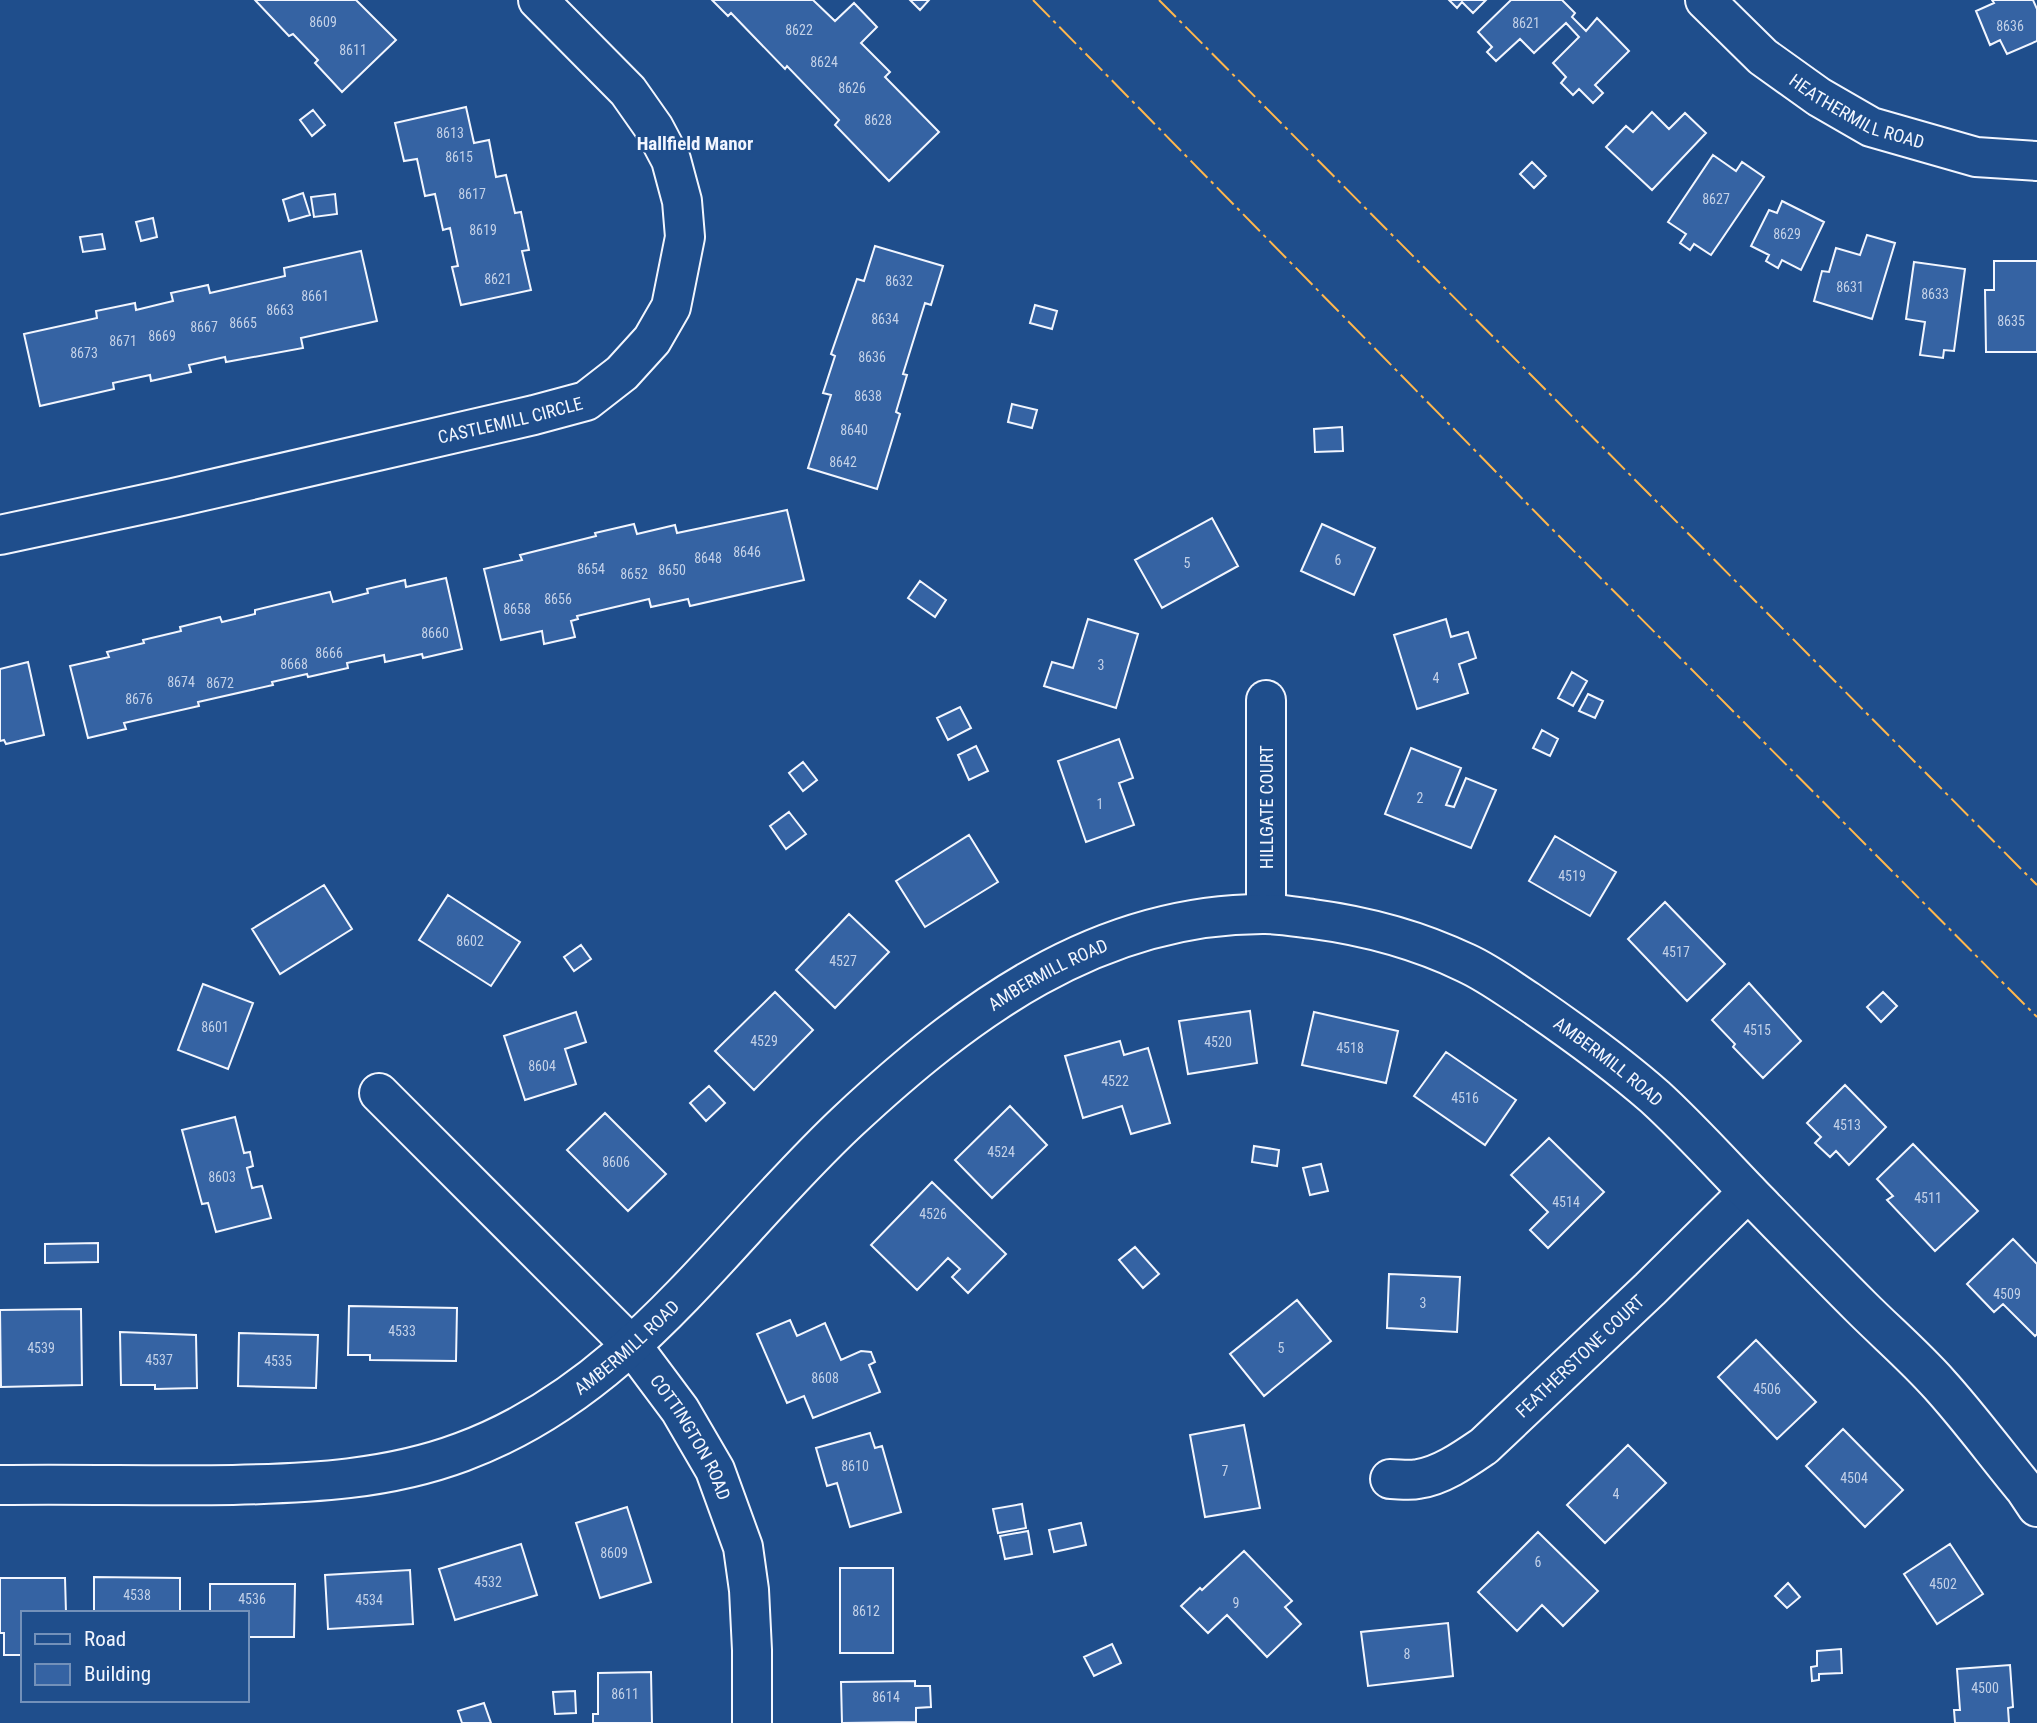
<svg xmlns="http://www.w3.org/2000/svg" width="2037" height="1723" font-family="'Roboto Condensed',sans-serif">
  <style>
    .building { fill: #3563a3; stroke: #f2f6ff; stroke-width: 2 }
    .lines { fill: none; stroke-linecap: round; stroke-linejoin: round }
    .minor-casing { stroke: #f2f6ff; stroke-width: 42 }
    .minor { stroke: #1f4e8c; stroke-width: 38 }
    .power { stroke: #ffb74d; stroke-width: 2; stroke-dasharray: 24 5 3.5 5; stroke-linecap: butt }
    .labels { text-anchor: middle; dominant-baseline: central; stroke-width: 5; stroke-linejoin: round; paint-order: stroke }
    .number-label { font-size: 14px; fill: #c3d1e8 }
    .street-label { font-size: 18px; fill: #f2f6ff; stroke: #1f4e8c }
    .neighbourhood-label { font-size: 19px; font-weight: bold; fill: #f2f6ff; stroke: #1f4e8c }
  </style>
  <rect width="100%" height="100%" fill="#1f4e8c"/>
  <path class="building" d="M 255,0 L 356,0 L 396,40 L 342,92 L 315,63 L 318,60 L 293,34 L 289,36 Z
    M 712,0 L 813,0 L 835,21 L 854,3 L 877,27 L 861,43 L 890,72 L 885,77 L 939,132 L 889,181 L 835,125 L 839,120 L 787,66 L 785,69 L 731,13 L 728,16 Z
    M 910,0 L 929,0 L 920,10 Z
    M 1449,0 L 1486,0 L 1473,13 L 1462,2 L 1457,8 Z
    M 1511,0 L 1562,0 L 1575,13 L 1572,17 L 1586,31 L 1597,18 L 1629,51 L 1595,85 L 1603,93 L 1593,103 L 1579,89 L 1573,95 L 1561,83 L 1566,77 L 1553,63 L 1579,37 L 1566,23 L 1534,53 L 1520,39 L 1496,61 L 1487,52 L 1492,47 L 1478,32 Z
    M 1992,0 L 2033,0 L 2037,9 L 2037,41 L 2007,54 L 2000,40 L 1990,45 L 1976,11 L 1994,3 Z
    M 466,107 L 474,143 L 489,140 L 496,177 L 506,175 L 515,213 L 521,212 L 529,250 L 522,251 L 531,290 L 461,305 L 452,267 L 458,266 L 450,228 L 443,230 L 435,194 L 425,196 L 417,159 L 404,161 L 395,123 Z
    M 313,110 L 325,125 L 312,136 L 300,120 Z
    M 1652,112 L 1669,129 L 1685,113 L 1706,133 L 1652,190 L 1606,147 L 1626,126 L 1633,132 Z
    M 1713,155 L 1736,171 L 1742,162 L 1764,177 L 1711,255 L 1694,244 L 1690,250 L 1680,243 L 1686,234 L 1668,222 Z
    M 1532,162 L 1546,176 L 1534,188 L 1520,174 Z
    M 303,193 L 310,215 L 289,221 L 283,200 Z
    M 335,194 L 337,214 L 314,217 L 311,197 Z
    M 1782,201 L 1824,222 L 1801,270 L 1782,260 L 1778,268 L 1766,261 L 1769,255 L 1751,246 L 1769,210 L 1777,213 Z
    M 153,218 L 157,237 L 141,241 L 136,222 Z
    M 102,234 L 105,249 L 83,252 L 80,237 Z
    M 1867,235 L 1895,243 L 1872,319 L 1814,301 L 1822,271 L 1829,272 L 1836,248 L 1860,255 Z
    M 875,246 L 943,266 L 931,305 L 925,303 L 903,374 L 907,375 L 896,412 L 900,414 L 877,489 L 808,468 L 831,395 L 823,393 L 835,356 L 831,354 L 857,279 L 864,281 Z
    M 361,251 L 377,321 L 301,338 L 303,348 L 226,362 L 225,357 L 189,365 L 191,372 L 151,381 L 150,375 L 113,383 L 114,389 L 40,406 L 24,334 L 97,318 L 96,311 L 135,303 L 136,310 L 173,301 L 171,293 L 208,285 L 210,293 L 285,276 L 284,268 Z
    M 1994,261 L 2037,261 L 2037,352 L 1986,352 L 1985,290 L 1994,290 Z
    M 1914,262 L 1965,269 L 1954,351 L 1944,350 L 1943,358 L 1920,355 L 1925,322 L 1906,319 Z
    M 1035,305 L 1057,311 L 1052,329 L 1030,323 Z
    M 1012,404 L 1037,410 L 1032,428 L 1008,422 Z
    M 1342,427 L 1343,451 L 1315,452 L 1314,429 Z
    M 787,510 L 804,580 L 690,606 L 688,599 L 651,607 L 649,599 L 577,616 L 578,619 L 571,621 L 575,637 L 544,644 L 542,631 L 501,640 L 484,569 L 522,560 L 520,555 L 596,536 L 595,533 L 634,524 L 637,534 L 675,525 L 677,533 Z
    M 1212,518 L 1238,566 L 1162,608 L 1135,560 Z
    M 1322,524 L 1375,548 L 1354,595 L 1301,571 Z
    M 446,578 L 462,649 L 423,658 L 422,654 L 385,662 L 384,655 L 347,663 L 348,668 L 308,677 L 307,674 L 272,682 L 273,685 L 198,702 L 199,706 L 124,723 L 126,729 L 88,738 L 70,666 L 109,657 L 107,652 L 144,643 L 143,640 L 181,631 L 180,627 L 220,617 L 222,622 L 255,614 L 255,610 L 330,592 L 333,602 L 368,593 L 367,589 L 405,580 L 406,587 Z
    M 920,581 L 946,600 L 935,617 L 908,598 Z
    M 1088,619 L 1138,634 L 1116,708 L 1044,686 L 1052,662 L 1073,668 Z
    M 1446,619 L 1451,637 L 1468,632 L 1476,658 L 1459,664 L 1468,693 L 1417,709 L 1394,635 Z
    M 28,662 L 44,735 L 6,744 L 4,740 L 0,741 L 0,669 Z
    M 1572,672 L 1587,681 L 1573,706 L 1558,698 Z
    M 1588,694 L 1603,701 L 1595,718 L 1579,711 Z
    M 960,707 L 971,728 L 948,740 L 937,718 Z
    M 1542,730 L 1558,739 L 1550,756 L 1533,748 Z
    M 1119,739 L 1133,778 L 1119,783 L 1134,825 L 1086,842 L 1058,761 Z
    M 976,746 L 988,771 L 969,780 L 958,755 Z
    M 1411,748 L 1461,768 L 1446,805 L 1454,807 L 1466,778 L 1496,790 L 1471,848 L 1385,814 Z
    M 803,762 L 817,780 L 803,791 L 789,773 Z
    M 789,812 L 806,834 L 786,849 L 770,826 Z
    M 969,835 L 998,882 L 925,927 L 896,881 Z
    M 1555,836 L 1616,872 L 1590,916 L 1529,881 Z
    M 324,885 L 352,929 L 280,974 L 252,929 Z
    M 448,895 L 520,942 L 491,986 L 419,940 Z
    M 1665,902 L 1725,964 L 1687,1001 L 1628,939 Z
    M 849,914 L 889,952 L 835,1008 L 796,970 Z
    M 581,945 L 591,959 L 574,971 L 564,957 Z
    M 1749,983 L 1801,1041 L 1763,1078 L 1733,1047 L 1735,1044 L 1712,1020 Z
    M 203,984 L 253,1003 L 228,1069 L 178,1050 Z
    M 775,992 L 813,1030 L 754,1090 L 715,1051 Z
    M 1883,992 L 1897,1006 L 1881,1022 L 1867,1007 Z
    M 1250,1011 L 1257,1063 L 1188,1074 L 1179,1021 Z
    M 576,1012 L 586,1042 L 565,1049 L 576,1084 L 525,1100 L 504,1036 Z
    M 1314,1012 L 1398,1031 L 1386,1083 L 1302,1065 Z
    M 1120,1041 L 1124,1055 L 1148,1048 L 1170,1123 L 1131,1134 L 1122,1106 L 1083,1118 L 1065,1056 Z
    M 1446,1052 L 1516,1100 L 1485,1145 L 1414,1096 Z
    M 1845,1085 L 1886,1127 L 1849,1165 L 1836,1151 L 1830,1157 L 1815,1143 L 1821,1137 L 1807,1123 Z
    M 709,1086 L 725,1103 L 706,1121 L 690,1103 Z
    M 1010,1106 L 1047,1145 L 992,1198 L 955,1160 Z
    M 605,1113 L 666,1174 L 628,1211 L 567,1150 Z
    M 235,1117 L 244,1153 L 250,1152 L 253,1166 L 247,1168 L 252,1188 L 262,1186 L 271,1218 L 216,1232 L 208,1203 L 202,1204 L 182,1130 Z
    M 1549,1138 L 1604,1192 L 1548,1248 L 1530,1230 L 1548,1212 L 1511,1175 Z
    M 1913,1144 L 1978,1211 L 1935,1251 L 1887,1200 L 1893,1196 L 1877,1179 Z
    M 1254,1146 L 1279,1150 L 1277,1166 L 1252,1162 Z
    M 1321,1164 L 1328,1191 L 1310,1195 L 1303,1168 Z
    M 932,1182 L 1006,1254 L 968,1293 L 952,1277 L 960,1269 L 948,1258 L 917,1290 L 871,1245 Z
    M 2013,1239 L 2037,1264 L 2037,1334 L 2035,1336 L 2003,1304 L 1994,1312 L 1967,1284 Z
    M 98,1243 L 98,1262 L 45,1263 L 45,1244 Z
    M 1135,1247 L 1159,1274 L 1143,1288 L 1119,1260 Z
    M 1389,1274 L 1460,1277 L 1457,1332 L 1387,1328 Z
    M 1297,1300 L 1331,1341 L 1264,1396 L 1230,1354 Z
    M 349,1306 L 457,1308 L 456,1361 L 370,1360 L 370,1355 L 348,1355 Z
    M 81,1309 L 82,1385 L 1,1387 L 0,1310 Z
    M 790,1320 L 797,1336 L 825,1323 L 841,1360 L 861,1351 L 871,1352 L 875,1362 L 869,1365 L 880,1392 L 813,1418 L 804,1396 L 787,1403 L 757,1334 Z
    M 120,1332 L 196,1335 L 197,1388 L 155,1389 L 155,1385 L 121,1385 Z
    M 239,1333 L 318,1335 L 316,1388 L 238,1386 Z
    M 1756,1340 L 1816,1402 L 1777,1439 L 1718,1377 Z
    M 1244,1425 L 1260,1508 L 1205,1517 L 1190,1435 Z
    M 1843,1429 L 1903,1490 L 1865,1527 L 1806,1466 Z
    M 870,1433 L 875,1448 L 882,1446 L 901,1512 L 850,1527 L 837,1483 L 827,1486 L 816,1448 Z
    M 1628,1445 L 1666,1483 L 1605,1543 L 1567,1505 Z
    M 1022,1504 L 1026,1528 L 998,1533 L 993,1509 Z
    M 627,1507 L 651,1582 L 600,1598 L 576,1523 Z
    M 1081,1523 L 1086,1545 L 1054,1552 L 1049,1530 Z
    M 1028,1531 L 1032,1554 L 1005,1559 L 1000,1536 Z
    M 1538,1532 L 1598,1591 L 1563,1626 L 1542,1605 L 1517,1631 L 1478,1592 Z
    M 521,1544 L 537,1595 L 455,1620 L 439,1569 Z
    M 1950,1544 L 1983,1594 L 1937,1624 L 1904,1574 Z
    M 1244,1551 L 1292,1601 L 1285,1607 L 1301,1624 L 1267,1657 L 1227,1615 L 1208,1633 L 1181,1606 L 1200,1588 L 1202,1590 Z
    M 840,1568 L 893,1568 L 893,1653 L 840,1653 Z
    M 410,1570 L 413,1624 L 328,1629 L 325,1575 Z
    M 94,1577 L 180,1578 L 180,1613 L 94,1613 Z
    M 0,1578 L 65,1578 L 66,1613 L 23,1613 L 23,1655 L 4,1655 L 4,1633 L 0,1633 Z
    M 1788,1583 L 1800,1597 L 1787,1608 L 1775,1596 Z
    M 210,1584 L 295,1584 L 294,1637 L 247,1637 L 247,1613 L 210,1613 Z
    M 1448,1623 L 1453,1676 L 1368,1686 L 1361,1632 Z
    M 1112,1644 L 1121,1663 L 1094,1676 L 1084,1657 Z
    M 1841,1649 L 1842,1673 L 1819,1674 L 1819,1680 L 1812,1681 L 1811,1667 L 1817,1666 L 1817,1651 Z
    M 2010,1665 L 2013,1707 L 2008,1708 L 2009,1723 L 1955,1723 L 1954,1710 L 1960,1710 L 1957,1669 Z
    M 651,1672 L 652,1723 L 593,1723 L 593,1714 L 598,1714 L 598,1673 Z
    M 915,1681 L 915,1686 L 930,1686 L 931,1707 L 916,1708 L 916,1722 L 842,1723 L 841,1682 Z
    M 575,1691 L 576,1713 L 555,1714 L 553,1692 Z
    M 484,1703 L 491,1723 L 462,1723 L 458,1711 Z"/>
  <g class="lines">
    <defs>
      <g id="minor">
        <path id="s1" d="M 1705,0 L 1763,57 L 1819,97 L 1871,127 L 1976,157 L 2037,161"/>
        <path id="s2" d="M 0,535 L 173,498 L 534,415 L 586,401 L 622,373 L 652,340 L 671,307 L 685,237 L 682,201 L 671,160 L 654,128 L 628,91 L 538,0"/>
        <path d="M 1266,700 L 1266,914"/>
        <path id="s3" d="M 379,1093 L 633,1347 L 680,1410 L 715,1470 L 743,1547 L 749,1590 L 752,1650 L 752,1723"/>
        <path id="s4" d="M 1390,1479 C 1399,1479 1409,1481 1418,1479 C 1441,1476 1465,1459 1484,1446 L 1650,1289 L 1748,1192"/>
        <path id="s5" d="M 0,1485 C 78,1484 155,1486 233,1485 C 311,1483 387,1480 462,1452 C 630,1390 723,1238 848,1121 C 965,1012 1097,913 1265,914 C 1281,914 1297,917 1313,919 C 1366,926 1418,940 1466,963 C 1488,973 1508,988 1528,1001 C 1572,1031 1615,1062 1655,1097 C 1691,1130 1724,1167 1758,1202 C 1792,1237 1826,1272 1861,1307 C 1887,1333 1915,1357 1939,1384 C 1969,1417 1996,1454 2025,1489 L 2037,1507"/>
      </g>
    </defs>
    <use href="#minor" class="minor-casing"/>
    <use href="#minor" class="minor"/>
    <path class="power" d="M 1033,0 L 1554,531 L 2037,1017
      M 1159,0 L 2037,885"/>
  </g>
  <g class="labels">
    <g class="number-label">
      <text x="323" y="22">8609</text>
      <text x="1526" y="23">8621</text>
      <text x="2010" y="26">8636</text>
      <text x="799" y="30">8622</text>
      <text x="353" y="50">8611</text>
      <text x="824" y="62">8624</text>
      <text x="852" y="88">8626</text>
      <text x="878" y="120">8628</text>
      <text x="450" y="133">8613</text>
      <text x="459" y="157">8615</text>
      <text x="472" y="194">8617</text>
      <text x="1716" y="199">8627</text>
      <text x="483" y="230">8619</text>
      <text x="1787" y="234">8629</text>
      <text x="498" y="279">8621</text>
      <text x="899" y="281">8632</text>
      <text x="1850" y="287">8631</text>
      <text x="1935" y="294">8633</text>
      <text x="315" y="296">8661</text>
      <text x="280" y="310">8663</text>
      <text x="885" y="319">8634</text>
      <text x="2011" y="321">8635</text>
      <text x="243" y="323">8665</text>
      <text x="204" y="327">8667</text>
      <text x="162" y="336">8669</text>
      <text x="123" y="341">8671</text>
      <text x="84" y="353">8673</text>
      <text x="872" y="357">8636</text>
      <text x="868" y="396">8638</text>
      <text x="854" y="430">8640</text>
      <text x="843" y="462">8642</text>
      <text x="747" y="552">8646</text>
      <text x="708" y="558">8648</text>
      <text x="1338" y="560">6</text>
      <text x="1187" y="563">5</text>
      <text x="591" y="569">8654</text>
      <text x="672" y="570">8650</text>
      <text x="634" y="574">8652</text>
      <text x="558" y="599">8656</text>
      <text x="517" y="609">8658</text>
      <text x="435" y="633">8660</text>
      <text x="329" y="653">8666</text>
      <text x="294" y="664">8668</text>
      <text x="1101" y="665">3</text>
      <text x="1436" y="678">4</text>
      <text x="181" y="682">8674</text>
      <text x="220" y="683">8672</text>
      <text x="139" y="699">8676</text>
      <text x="1420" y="798">2</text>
      <text x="1100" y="804">1</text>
      <text x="1572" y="876">4519</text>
      <text x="470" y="941">8602</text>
      <text x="1676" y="952">4517</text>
      <text x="843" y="961">4527</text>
      <text x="215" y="1027">8601</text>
      <text x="1757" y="1030">4515</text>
      <text x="764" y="1041">4529</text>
      <text x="1218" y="1042">4520</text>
      <text x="1350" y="1048">4518</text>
      <text x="542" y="1066">8604</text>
      <text x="1115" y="1081">4522</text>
      <text x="1465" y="1098">4516</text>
      <text x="1847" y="1125">4513</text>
      <text x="1001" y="1152">4524</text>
      <text x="616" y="1162">8606</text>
      <text x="222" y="1177">8603</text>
      <text x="1928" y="1198">4511</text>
      <text x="1566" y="1202">4514</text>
      <text x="933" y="1214">4526</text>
      <text x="2007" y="1294">4509</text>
      <text x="1423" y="1303">3</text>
      <text x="402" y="1331">4533</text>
      <text x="41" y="1348">4539</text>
      <text x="1281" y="1348">5</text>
      <text x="159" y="1360">4537</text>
      <text x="278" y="1361">4535</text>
      <text x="825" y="1378">8608</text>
      <text x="1767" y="1389">4506</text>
      <text x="855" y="1466">8610</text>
      <text x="1225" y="1471">7</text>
      <text x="1854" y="1478">4504</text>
      <text x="1616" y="1494">4</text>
      <text x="614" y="1553">8609</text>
      <text x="1538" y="1562">6</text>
      <text x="488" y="1582">4532</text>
      <text x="1943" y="1584">4502</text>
      <text x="137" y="1595">4538</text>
      <text x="252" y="1599">4536</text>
      <text x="369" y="1600">4534</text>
      <text x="1236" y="1603">9</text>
      <text x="866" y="1611">8612</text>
      <text x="1407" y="1654">8</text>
      <text x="1985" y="1688">4500</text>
      <text x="625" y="1694">8611</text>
      <text x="886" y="1697">8614</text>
    </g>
    <g class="street-label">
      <text stroke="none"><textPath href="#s1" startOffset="191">HEATHERMILL ROAD</textPath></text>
      <text stroke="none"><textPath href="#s2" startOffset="523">CASTLEMILL CIRCLE</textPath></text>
      <text transform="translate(1266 807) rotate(-90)">HILLGATE COURT</text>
      <text stroke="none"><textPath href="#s5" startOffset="1228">AMBERMILL ROAD</textPath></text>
      <text stroke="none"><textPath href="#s5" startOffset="1838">AMBERMILL ROAD</textPath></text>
      <text stroke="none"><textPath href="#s5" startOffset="662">AMBERMILL ROAD</textPath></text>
      <text stroke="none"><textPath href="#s4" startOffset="234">FEATHERSTONE COURT</textPath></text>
      <text stroke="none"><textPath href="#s3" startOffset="467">COTTINGTON ROAD</textPath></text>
    </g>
    <g class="neighbourhood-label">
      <text x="695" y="143">Hallfield Manor</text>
    </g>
  </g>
  <rect x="21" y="1611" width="228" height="91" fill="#1f4e8c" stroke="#7391ba" stroke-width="2"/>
  <rect x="35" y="1634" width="35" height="10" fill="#1f4e8c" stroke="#7391ba" stroke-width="2"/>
  <text x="84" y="1646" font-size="21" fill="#f2f6ff">Road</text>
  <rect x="35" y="1664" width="35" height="21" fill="#3563a3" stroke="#7391ba" stroke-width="2"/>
  <text x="84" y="1681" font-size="21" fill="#f2f6ff">Building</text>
</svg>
